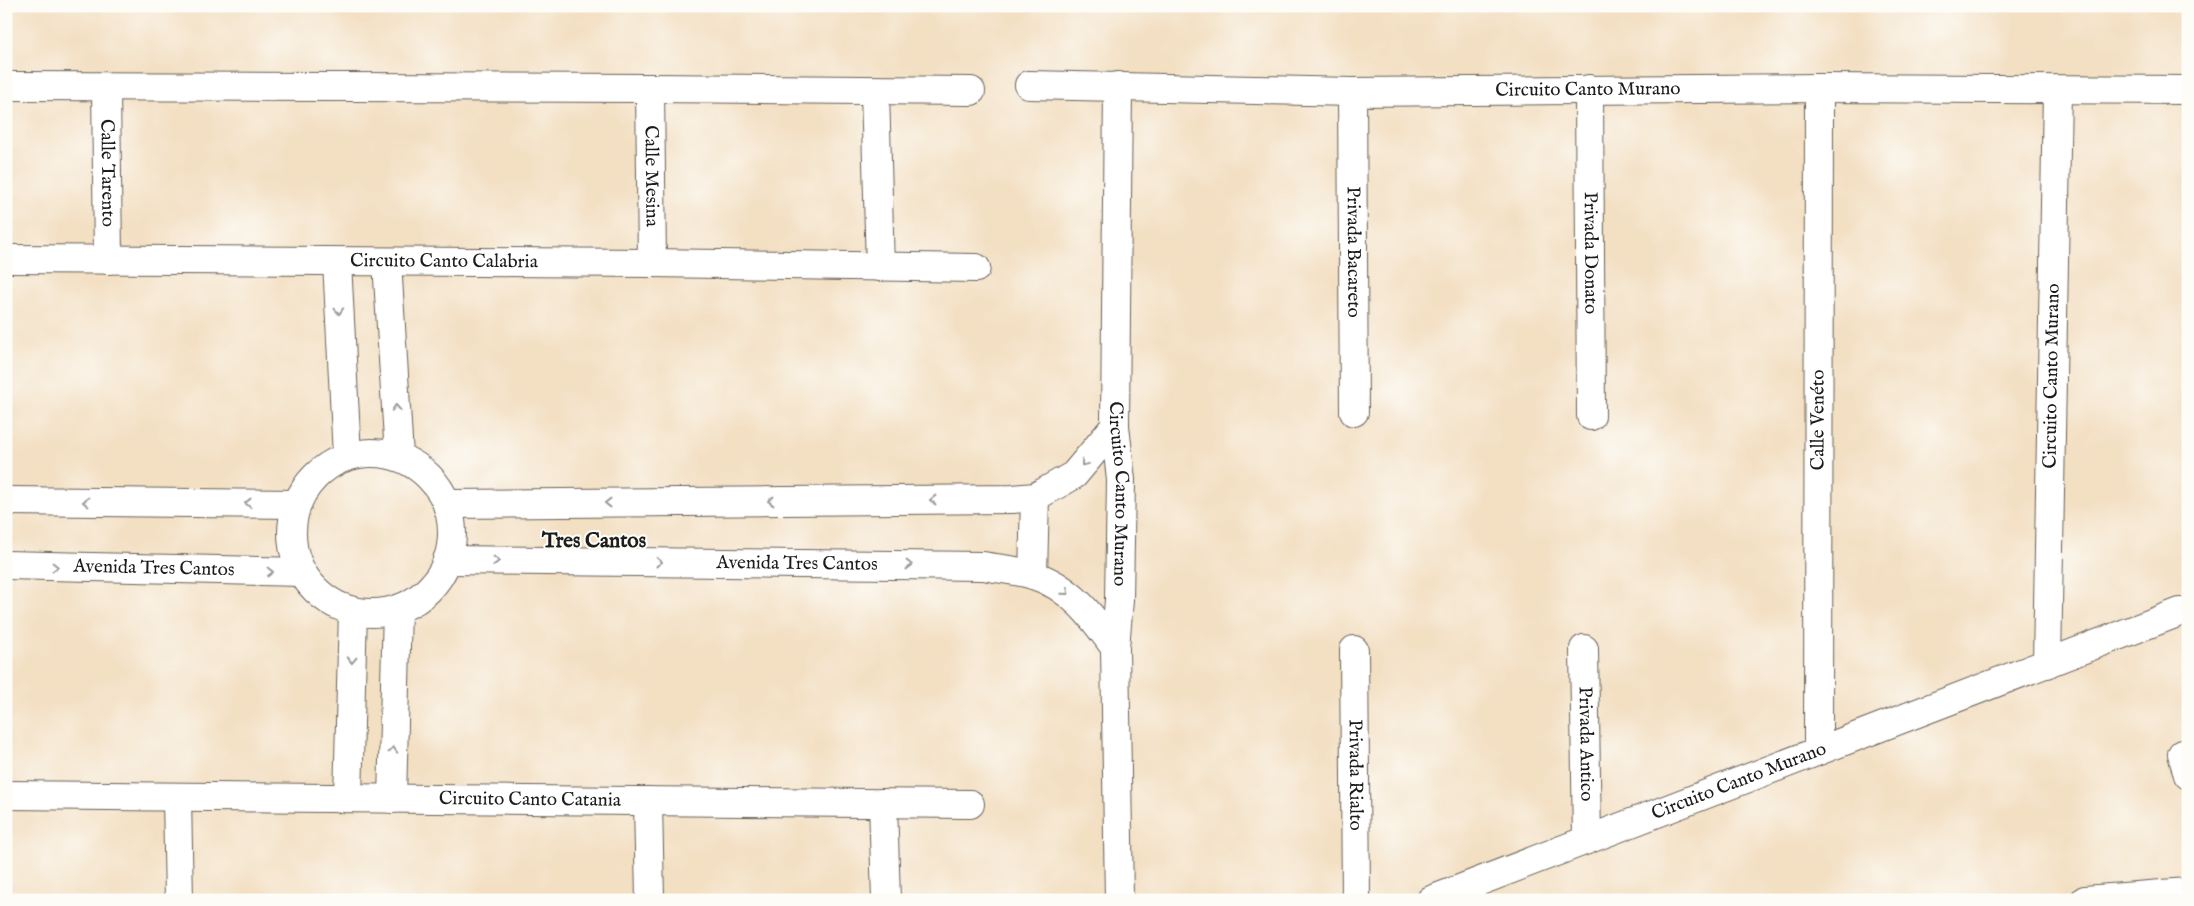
<svg xmlns="http://www.w3.org/2000/svg" width="2194" height="906" font-family="'IM FELL English',serif">
  <style>
    .lines { fill: none; stroke-linecap: round; stroke-linejoin: round }
    .minor-casing { stroke: #676056; stroke-width: 30 }
    .minor { stroke: #fff; stroke-width: 28 }
    .oneway { stroke: #999 }
    .labels { text-anchor: middle; dominant-baseline: central; stroke-width: 4; stroke-linejoin: round; paint-order: stroke }
    .street-label { font-size: 19px; fill: #1c1c1c; stroke: #fdfcf7 }
    .quarter-label { font-size: 21px; font-weight: bold; fill: #1c1c1c; stroke: #fdfcf7 }
  </style>
  <rect width="100%" height="100%" fill="#fdfcf7"/>
  <filter id="ink" filterUnits="userSpaceOnUse"><feTurbulence type="fractalNoise" baseFrequency=".02" numOctaves="2"/><feDisplacementMap in="SourceGraphic" scale="10" xChannelSelector="R" yChannelSelector="G"/><feConvolveMatrix kernelMatrix="1 2 1 2 8 2 1 2 1" color-interpolation-filters="sRGB"/></filter>
  <filter id="wash" filterUnits="userSpaceOnUse"><feTurbulence type="fractalNoise" baseFrequency=".0096" numOctaves="4" result="noise"/><feDisplacementMap in="SourceGraphic" scale="20" xChannelSelector="R" yChannelSelector="G"/><feGaussianBlur stdDeviation="1.12" result="paint"/><feColorMatrix in="noise" values="0 0 0 0 0 0 0 0 0 0 0 0 0 0 0 0 0 1.4 0 .05"/><feComposite in="paint" operator="in"/></filter>
  <g filter="url(#wash)">
    <rect width="100%" height="100%" fill="#f3dfc2"/>
  </g>
  <g filter="url(#ink)">
    <g class="lines">
      <defs>
        <g id="minor">
          <path id="s1" d="M 1029,85 L 1352,92 L 1819,88 L 2188,90"/>
          <path d="M 6,86 L 650,88 L 971,91"/>
          <path id="s2" d="M 1118,86 L 1115,426 L 1121,480 L 1119,600 L 1115,648 L 1119,900"/>
          <path id="s3" d="M 106,87 L 108,260"/>
          <path id="s4" d="M 650,88 L 652,263"/>
          <path id="s5" d="M 1589,89 L 1591,416"/>
          <path d="M 875,91 L 880,267"/>
          <path id="s6" d="M 1352,92 L 1354,412"/>
          <path id="s7" d="M 6,259 L 652,263 L 976,268"/>
          <path d="M 337,262 L 347,456"/>
          <path d="M 387,262 L 399,456"/>
          <circle cx="372" cy="533" r="80"/>
          <path d="M 6,501 L 297,504"/>
          <path d="M 447,504 L 1012,499 L 1035,497 L 1074,475 L 1115,426"/>
          <path id="s8" d="M 447,560 L 983,566 C 999,569 1017,570 1033,575 C 1071,587 1093,617 1115,648"/>
          <path id="s9" d="M 6,565 L 302,572"/>
          <path d="M 1033,575 L 1035,497"/>
          <path id="s10" d="M 1584,649 L 1587,840"/>
          <path id="s11" d="M 1354,650 L 1356,900"/>
          <path id="s12" d="M 2047,664 L 2057,90"/>
          <path id="s13" d="M 1818,751 L 1819,88"/>
          <path d="M 2182,754 L 2188,775"/>
          <path id="s14" d="M 6,795 L 970,804"/>
          <path d="M 177,797 L 179,900"/>
          <path d="M 348,798 L 353,611"/>
          <path d="M 392,799 L 397,609"/>
          <path d="M 648,801 L 650,900"/>
          <path d="M 883,803 L 886,900"/>
          <path id="s15" d="M 1431,900 L 2180,612"/>
          <path d="M 2085,900 L 2188,892"/>
        </g>
      </defs>
      <use href="#minor" class="minor-casing"/>
      <use href="#minor" class="minor"/>
    </g>
    <defs><path id="oneway-chevron" d="M-2-3.5L2.5 0L-2 3.5" fill="none" stroke-width="1.6" stroke-linecap="round" stroke-linejoin="round" transform="scale(1.25)"/></defs>
    <g class="oneway">
      <use href="#oneway-chevron" transform="translate(339 311) rotate(87)"/>
      <use href="#oneway-chevron" transform="translate(396 408) rotate(-93)"/>
      <use href="#oneway-chevron" transform="translate(1084 463) rotate(130)"/>
      <use href="#oneway-chevron" transform="translate(933 500) rotate(180)"/>
      <use href="#oneway-chevron" transform="translate(771 501) rotate(180)"/>
      <use href="#oneway-chevron" transform="translate(86 502) rotate(-179)"/>
      <use href="#oneway-chevron" transform="translate(248 503) rotate(-179)"/>
      <use href="#oneway-chevron" transform="translate(608 503) rotate(180)"/>
      <use href="#oneway-chevron" transform="translate(496 561) rotate(1)"/>
      <use href="#oneway-chevron" transform="translate(659 562) rotate(1)"/>
      <use href="#oneway-chevron" transform="translate(909 565) rotate(1)"/>
      <use href="#oneway-chevron" transform="translate(55 567) rotate(1)"/>
      <use href="#oneway-chevron" transform="translate(270 572) rotate(1)"/>
      <use href="#oneway-chevron" transform="translate(1066 592) rotate(40)"/>
      <use href="#oneway-chevron" transform="translate(352 660) rotate(92)"/>
      <use href="#oneway-chevron" transform="translate(393 750) rotate(-88)"/>
    </g>
  </g>
  <g class="labels">
    <g class="street-label">
      <text stroke="none"><textPath href="#s1" startOffset="559">Circuito Canto Murano</textPath></text>
      <text stroke="none"><textPath href="#s3" startOffset="86">Calle Tarento</textPath></text>
      <text stroke="none"><textPath href="#s4" startOffset="88">Calle Mesina</textPath></text>
      <text stroke="none"><textPath href="#s6" startOffset="160">Privada Bacareto</textPath></text>
      <text stroke="none"><textPath href="#s5" startOffset="164">Privada Donato</textPath></text>
      <text stroke="none"><textPath href="#s7" startOffset="438">Circuito Canto Calabria</textPath></text>
      <text stroke="none"><textPath href="#s12" startOffset="288">Circuito Canto Murano</textPath></text>
      <text stroke="none"><textPath href="#s13" startOffset="331">Calle Venéto</textPath></text>
      <text stroke="none"><textPath href="#s2" startOffset="408">Circuito Canto Murano</textPath></text>
      <text stroke="none"><textPath href="#s8" startOffset="350">Avenida Tres Cantos</textPath></text>
      <text stroke="none"><textPath href="#s9" startOffset="148">Avenida Tres Cantos</textPath></text>
      <text stroke="none"><textPath href="#s10" startOffset="95">Privada Antico</textPath></text>
      <text stroke="none"><textPath href="#s11" startOffset="125">Privada Rialto</textPath></text>
      <text stroke="none"><textPath href="#s15" startOffset="330">Circuito Canto Murano</textPath></text>
      <text stroke="none"><textPath href="#s14" startOffset="524">Circuito Canto Catania</textPath></text>
    </g>
    <g class="quarter-label">
      <text x="594" y="541">Tres Cantos</text>
    </g>
  </g>
  <rect width="2194" height="906" fill="none" stroke="#fdfcf7" stroke-width="25"/>
</svg>
